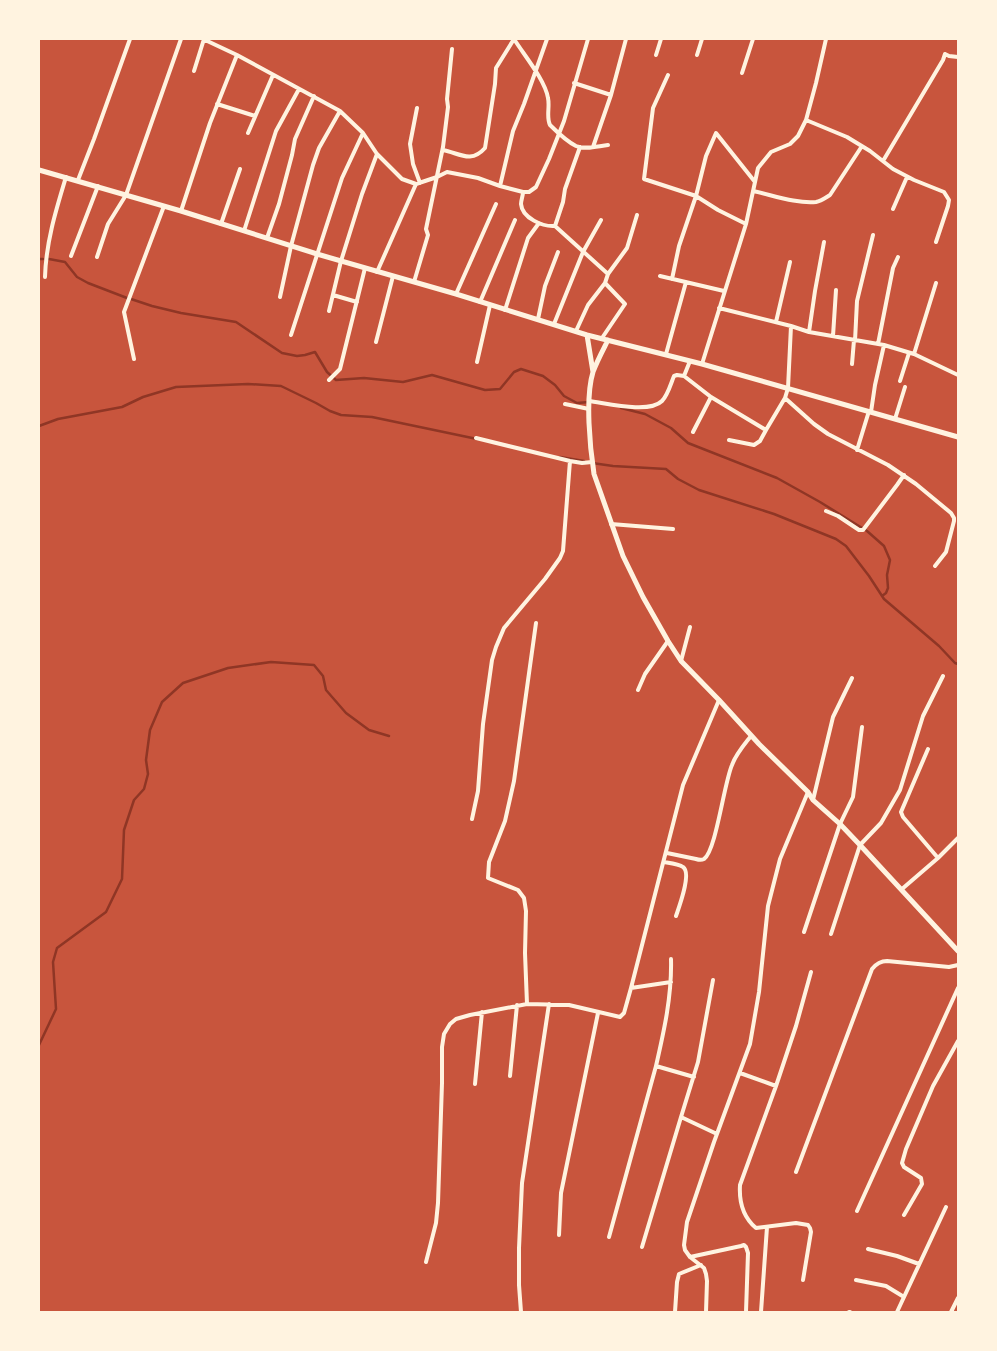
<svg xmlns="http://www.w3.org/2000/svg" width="997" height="1351" font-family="'Varela Round',sans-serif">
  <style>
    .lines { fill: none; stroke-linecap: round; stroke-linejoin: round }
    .stream { stroke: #8f3625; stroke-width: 2.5 }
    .minor { stroke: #fff3e0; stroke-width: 4 }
    .tertiary { stroke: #fff3e0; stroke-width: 5 }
  </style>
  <rect width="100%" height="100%" fill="#c8553d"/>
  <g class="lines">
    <path class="stream" d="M 39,259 L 43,259
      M 49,259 L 65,262 L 77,277 L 88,283 L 127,298
      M 131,299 L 152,306 L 181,313 L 236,322 L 282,353 L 297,356 L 305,355 L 315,352 L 327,372 L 336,380 L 364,378 L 403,382 L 432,375 L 485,390 L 500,389 L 514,372 L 521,369 L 543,376 L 555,385 L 564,396 L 577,403 L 589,402
      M 621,408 L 645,414 L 671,428 L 688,443 L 777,478 L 820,502 L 867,531 L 884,546 L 890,560 L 887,575 L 888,588 L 886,593 L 882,596
      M 39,426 L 58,419 L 122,407 L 143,397 L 176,387 L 248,384 L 281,386 L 316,403 L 330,411 L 341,415 L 372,417 L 477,439
      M 560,457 L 584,461
      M 592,463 L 613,466 L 666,469 L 678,479 L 699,490 L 774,514 L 836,539 L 846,546 L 869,576 L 884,599 L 939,646 L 955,663 L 958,664
      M 39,1045 L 56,1009 L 53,962 L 57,948 L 106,912 L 122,879 L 124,830 L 134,800 L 144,789 L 148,774 L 146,760 L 150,730 L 162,702 L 183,683 L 228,668 L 271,662 L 314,665 L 323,676 L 326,690 L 346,713 L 369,730 L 389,736"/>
    <path class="minor" d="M 203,39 L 237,55 L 340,111 L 363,133 L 377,154 L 402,179 L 416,184 L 437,177 L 447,172 L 478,178 L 500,186 L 523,192 L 529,192 L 536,187 L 549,159 L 564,121 L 588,39
      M 656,55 L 661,39
      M 697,55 L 702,39
      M 194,71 L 204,39
      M 742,73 L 753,39
      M 668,75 L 653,108 L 644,179 L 696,196 L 718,210 L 746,224
      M 574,83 L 611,95
      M 217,104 L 255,116
      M 417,108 L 410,144 L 413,164 L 420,183
      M 806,120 L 847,137 L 870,151 L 893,169 L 914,180 L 944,192 L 949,200 L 948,206 L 936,242
      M 248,133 L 273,75
      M 593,147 L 611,95 L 626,39
      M 443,150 C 459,153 471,164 485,148 L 495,84 L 496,68 L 514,39 C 524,55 545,80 548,98 C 550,107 546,117 550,125 C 556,131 568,142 576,146 C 585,150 598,146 608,145
      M 883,161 L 943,60 L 945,54 L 949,56 L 958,57
      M 78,180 L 94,139 L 130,39
      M 500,186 L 513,131 L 524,104 L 547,39
      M 753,191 C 772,195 797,204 816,202 C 821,201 825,198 830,195 L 862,146
      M 523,192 C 523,196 521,200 521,204 C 522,218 543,227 555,226 L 608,274
      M 893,209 L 907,177
      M 181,211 L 210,123 L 237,55
      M 221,224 L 240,169
      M 555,226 L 563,202 L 565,189 L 580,147
      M 244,231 L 276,131 L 299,89
      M 267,238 L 279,204 L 292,155 L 295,139 L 314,96
      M 71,256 L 98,186
      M 97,257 L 108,224 L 126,195 L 181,39
      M 377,272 L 416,184
      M 660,276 L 724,291
      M 45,277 C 46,242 56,210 66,177
      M 672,279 L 679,246 L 696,196 L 706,156 L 716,133 L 755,182
      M 414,282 L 428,235 L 426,229 L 443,147 L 448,107 L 447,99 L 452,49
      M 456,294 L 496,204
      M 333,295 L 357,302
      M 280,297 L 291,246 L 313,165 L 319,148 L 340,111
      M 480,302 L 515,220
      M 719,308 L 791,326 L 809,332 L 884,345 L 914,354 L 958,375
      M 505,310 L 528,238 L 539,223
      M 329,311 L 341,261 L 362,194 L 377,154
      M 538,319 L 545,286 L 558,252
      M 776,322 L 790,262
      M 554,324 L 583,252 L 601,220
      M 791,326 L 788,388 L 785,398 L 814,424 L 828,434 L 888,465 L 916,484 L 951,513 L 954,518 L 954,521 L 946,552 L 935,566
      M 576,331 L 588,305 L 605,283 L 608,274 L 627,248 L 637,215
      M 809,332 L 815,291 L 824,242
      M 291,335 L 342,178 L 363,133
      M 833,336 L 836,290
      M 602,338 L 625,304 L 605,283
      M 855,341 L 857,301 L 873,235
      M 376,342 L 393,276
      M 878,344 L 893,268 L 898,257
      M 666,354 L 686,282
      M 914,354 L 936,283
      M 134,359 L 124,312 L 164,206
      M 477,362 L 490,305
      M 702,364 L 746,224 L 758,168 L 771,152 L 790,144 L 798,136 L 806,120 L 816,83 L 826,39
      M 852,364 L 854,340
      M 684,376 L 690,361
      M 329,380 L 340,369 L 365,268
      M 900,381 L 909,353
      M 589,401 C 606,403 649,414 662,401 C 668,395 671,383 674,376 L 677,375 L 684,376 L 711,397 L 766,430 L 785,398
      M 565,404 L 589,409
      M 871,412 L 875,385 L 884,345
      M 895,419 L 905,387
      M 693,432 L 711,397
      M 476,438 L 570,461 L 582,463 L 592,462
      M 729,440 L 754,445 L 760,441 L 766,430
      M 857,450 L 869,411
      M 826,511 L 838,516 L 859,530 L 863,530 L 897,485 L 904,475
      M 611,524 L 673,529
      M 681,661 L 690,627
      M 638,690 L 645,674 L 668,641
      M 928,749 L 901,812 L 903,817 L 938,858
      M 813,800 L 833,717 L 852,678
      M 472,819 L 478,791 L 483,724 L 492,660 L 496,647 L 504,628 L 545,579 L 560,558 L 563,551 L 570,461
      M 667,853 L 696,859 C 699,860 702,860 704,859 C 716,851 724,783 732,765 C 736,754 744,745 751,736
      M 664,862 C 670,863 679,864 683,867 C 692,873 679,907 676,916
      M 902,889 L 938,858 L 958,838
      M 804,932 L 840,824 L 853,797 L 862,727
      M 831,934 L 860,845 L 881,823 L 900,790 L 923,716 L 943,676
      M 671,959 C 672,996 664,1031 656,1066 L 694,1077
      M 671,982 L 631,988 L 683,785 L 719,700
      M 527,1004 L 525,953 L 526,911 L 524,898 L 518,890 L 488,878 L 489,862 L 505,821 L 514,781 L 536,623
      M 740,1073 L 776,1086 L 740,1185 C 739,1201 743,1217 756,1228 L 796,1223 L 808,1225 L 810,1228 L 811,1232 L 803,1280
      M 510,1076 L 517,1005
      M 475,1084 L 482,1012
      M 776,1086 L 796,1026 L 811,972
      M 681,1117 L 698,1062 L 713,980
      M 796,1172 L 872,969 C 876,964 880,961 887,961 L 949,967 L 958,965
      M 857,1211 L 958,988
      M 904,1215 L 922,1184 L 921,1178 L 904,1167 L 902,1163 L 906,1149 L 933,1086 L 958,1041
      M 559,1235 L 561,1193 L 598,1013
      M 609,1237 L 656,1066
      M 642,1247 L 681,1117 L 717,1134
      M 868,1249 L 897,1256 L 919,1264
      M 690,1257 L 741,1246 L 744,1245 L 746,1247 L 748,1253 L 746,1312
      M 426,1262 L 436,1223 L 438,1203 L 442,1083 L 442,1047 L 444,1034 L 450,1024 L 456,1019 L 470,1015 L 527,1004 L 569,1005 L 620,1017 L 624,1013 L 631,988
      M 856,1280 L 886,1286 L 904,1297
      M 521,1312 L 519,1285 L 519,1248 L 522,1183 L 549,1004
      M 675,1312 L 677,1282 L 679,1274 L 701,1265
      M 706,1312 L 707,1281 L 706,1274 L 704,1268 L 690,1257 L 685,1250 L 684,1245 L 687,1222 L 714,1142 L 750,1044 L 759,992 L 768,906 L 780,859 L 808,792
      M 761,1312 L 767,1227
      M 849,1312 L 850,1312
      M 897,1312 L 946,1207
      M 951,1312 L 958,1298"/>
    <path class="tertiary" d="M 39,170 L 181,211 L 317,254 L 456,294 L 587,335 L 702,364 L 958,437
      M 587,335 L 593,372
      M 608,340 C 603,350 597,361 593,372 C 585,398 590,448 594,474 L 623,556 L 643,597 L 668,641 L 681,661 L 719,700 L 759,744 L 808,792 L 813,800 L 840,824 L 860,845 L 958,951"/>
  </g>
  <rect width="997" height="1351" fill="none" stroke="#fff3e0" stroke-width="80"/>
</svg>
